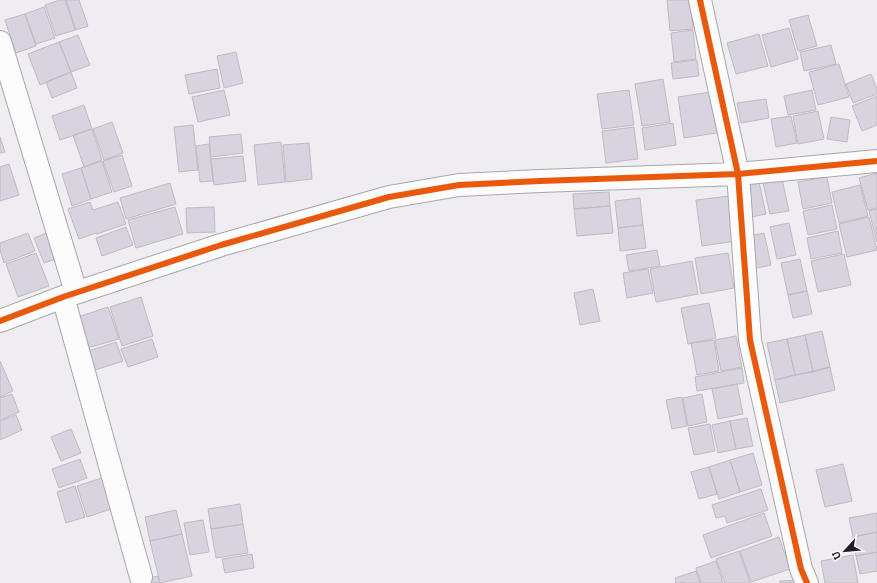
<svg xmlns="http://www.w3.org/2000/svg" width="877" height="583" font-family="'Zilla Slab',serif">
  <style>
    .building { fill: #d8d3de; stroke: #bebcc1 }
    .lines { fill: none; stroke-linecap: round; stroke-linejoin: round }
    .minor-casing { stroke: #a9a7ac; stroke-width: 24 }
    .minor { stroke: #fdfcfd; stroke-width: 22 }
    .cycleway-casing { stroke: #faf7fd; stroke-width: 8 }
    .cycleway { stroke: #e8590c; stroke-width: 6 }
  </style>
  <rect width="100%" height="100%" fill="#efecf2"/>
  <path class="building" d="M 60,0 L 65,0 L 75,30 L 56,36 L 45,5 Z
    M 66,0 L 79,0 L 88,26 L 76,30 Z
    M 667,0 L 690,0 L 693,29 L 670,31 Z
    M 44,7 L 55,38 L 36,44 L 25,14 Z
    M 25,14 L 36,46 L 16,53 L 5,20 Z
    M 808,15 L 817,46 L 798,51 L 789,20 Z
    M 789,28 L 798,59 L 771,67 L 762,35 Z
    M 693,30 L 696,59 L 674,62 L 671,33 Z
    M 759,34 L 768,66 L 736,74 L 727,43 Z
    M 78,35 L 90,65 L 71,72 L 59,42 Z
    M 59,42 L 71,72 L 40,85 L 28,54 Z
    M 831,45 L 836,64 L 804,71 L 800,52 Z
    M 236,52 L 243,83 L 224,88 L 217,56 Z
    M 697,60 L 699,76 L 673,79 L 671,63 Z
    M 839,64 L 849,97 L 818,105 L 809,72 Z
    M 217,69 L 220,88 L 189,94 L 185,75 Z
    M 71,72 L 77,88 L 52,98 L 46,82 Z
    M 871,74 L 877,89 L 877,94 L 853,103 L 846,84 Z
    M 663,79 L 670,122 L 642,126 L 635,84 Z
    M 224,90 L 230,115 L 198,122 L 192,97 Z
    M 629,90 L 634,125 L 602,129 L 597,94 Z
    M 812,90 L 816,110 L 788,115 L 784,96 Z
    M 717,91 L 723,132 L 684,138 L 678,97 Z
    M 877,96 L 877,125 L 862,131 L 852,106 Z
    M 766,99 L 769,118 L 741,123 L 737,103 Z
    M 84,105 L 92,129 L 60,140 L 52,116 Z
    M 818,111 L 824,139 L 798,144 L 793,116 Z
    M 791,116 L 797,143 L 776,147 L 771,119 Z
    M 831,117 L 850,120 L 847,142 L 827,139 Z
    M 112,122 L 123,153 L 104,160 L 93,129 Z
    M 673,123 L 676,145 L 645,150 L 642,128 Z
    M 193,125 L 198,170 L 179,172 L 174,127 Z
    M 634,127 L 638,159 L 606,163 L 602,131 Z
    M 92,129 L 102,160 L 84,167 L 73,135 Z
    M 241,134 L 243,153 L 211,157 L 209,137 Z
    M 0,137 L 5,152 L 0,153 Z
    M 281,142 L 285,182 L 258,185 L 254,145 Z
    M 309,143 L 312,179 L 286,182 L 283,145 Z
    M 209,144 L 213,181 L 200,182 L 196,146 Z
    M 122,155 L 132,186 L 114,192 L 103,161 Z
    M 243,156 L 246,181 L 214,185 L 211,159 Z
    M 102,161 L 112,192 L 91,199 L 81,168 Z
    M 9,164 L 19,195 L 0,201 L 0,167 Z
    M 81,168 L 91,199 L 72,206 L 62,174 Z
    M 877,173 L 877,208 L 868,210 L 859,178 Z
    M 827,177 L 832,203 L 803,209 L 798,182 Z
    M 782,179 L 789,211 L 770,214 L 763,183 Z
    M 759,182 L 766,214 L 746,218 L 740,186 Z
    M 170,183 L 176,204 L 126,219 L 120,198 Z
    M 860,185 L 868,216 L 839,223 L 832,192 Z
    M 609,192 L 610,206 L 574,209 L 573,194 Z
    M 730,196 L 736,241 L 702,246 L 696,200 Z
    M 640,198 L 643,225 L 618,228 L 615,201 Z
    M 90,202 L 93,210 L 118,202 L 126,224 L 97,234 L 96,233 L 79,239 L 68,209 Z
    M 832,205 L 837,229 L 808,235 L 803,211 Z
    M 610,206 L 613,233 L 577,236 L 574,209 Z
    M 175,207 L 183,234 L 136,248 L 128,220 Z
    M 214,207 L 215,232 L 187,233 L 186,208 Z
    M 877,209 L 877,242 L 869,211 Z
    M 869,217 L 877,250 L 847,257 L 839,224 Z
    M 789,223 L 796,255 L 777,259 L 770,227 Z
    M 643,225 L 646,248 L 620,251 L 618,228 Z
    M 126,227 L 133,245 L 102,256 L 96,238 Z
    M 838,231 L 842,253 L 811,259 L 807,238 Z
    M 49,232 L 59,258 L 44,263 L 34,238 Z
    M 28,233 L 35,251 L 4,263 L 0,250 L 0,243 Z
    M 764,233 L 771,265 L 752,269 L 745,237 Z
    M 657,250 L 660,266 L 629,271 L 626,255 Z
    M 36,253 L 49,286 L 18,297 L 6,264 Z
    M 728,253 L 734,288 L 701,294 L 695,258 Z
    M 844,254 L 851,285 L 818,292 L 811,261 Z
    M 800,259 L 807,291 L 788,295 L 781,263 Z
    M 692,261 L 698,294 L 656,302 L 650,269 Z
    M 648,269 L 653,293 L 627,298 L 623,273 Z
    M 593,289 L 600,321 L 580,325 L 574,293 Z
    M 807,291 L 812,314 L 793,318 L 788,295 Z
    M 141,297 L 153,336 L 122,346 L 110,307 Z
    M 709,303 L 716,338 L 688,344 L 681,308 Z
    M 108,307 L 119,339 L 87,348 L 78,317 Z
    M 822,331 L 830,367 L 813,372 L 805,335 Z
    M 805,335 L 813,372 L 795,375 L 787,339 Z
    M 736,336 L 742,367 L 721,371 L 715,340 Z
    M 152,339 L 158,357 L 128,367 L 121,349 Z
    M 787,339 L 795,375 L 775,380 L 767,343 Z
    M 714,340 L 719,371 L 697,375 L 691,343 Z
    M 116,342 L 123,361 L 92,371 L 85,352 Z
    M 0,361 L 13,391 L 0,397 Z
    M 830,367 L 835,390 L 780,403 L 775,380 Z
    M 742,368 L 744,383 L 697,391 L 695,377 Z
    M 737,384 L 743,414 L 718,419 L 712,389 Z
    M 12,394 L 19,412 L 0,420 L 0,398 Z
    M 702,394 L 707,422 L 688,426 L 683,398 Z
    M 682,397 L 687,426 L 672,429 L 666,400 Z
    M 16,415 L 22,430 L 0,440 L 0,421 Z
    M 747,418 L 753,446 L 736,449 L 730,421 Z
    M 730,421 L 736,449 L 718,453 L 712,425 Z
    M 710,424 L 715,451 L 694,455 L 688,428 Z
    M 71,429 L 81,453 L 61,461 L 51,437 Z
    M 753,453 L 762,485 L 740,492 L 730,460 Z
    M 80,459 L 87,478 L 59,488 L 52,469 Z
    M 730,460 L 740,492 L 719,499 L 709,467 Z
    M 843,464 L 852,501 L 825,507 L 816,470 Z
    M 709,467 L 717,494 L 699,499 L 691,472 Z
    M 102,478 L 111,509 L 87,517 L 77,486 Z
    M 75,486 L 85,517 L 66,523 L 57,492 Z
    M 761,489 L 768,510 L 727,523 L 725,516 L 716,518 L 712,505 Z
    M 240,504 L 243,524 L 211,529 L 208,509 Z
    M 176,510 L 182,534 L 150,541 L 145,517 Z
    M 764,513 L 772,536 L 711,558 L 703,535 Z
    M 877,513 L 877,532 L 853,537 L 849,518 Z
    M 203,520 L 209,552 L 190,555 L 184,523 Z
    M 243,524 L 248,553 L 216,558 L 211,529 Z
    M 877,532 L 877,552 L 856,556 L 853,537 Z
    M 182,534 L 192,576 L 160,583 L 150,541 Z
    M 779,537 L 790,569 L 751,582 L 740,551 Z
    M 739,551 L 750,583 L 725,583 L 716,559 Z
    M 877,552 L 877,571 L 860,574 L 856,556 Z
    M 252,554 L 254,568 L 225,573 L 222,559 Z
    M 853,555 L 858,583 L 825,583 L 821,561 Z
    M 716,561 L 723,583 L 701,583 L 696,568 Z
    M 696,571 L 700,583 L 676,583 L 675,578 Z
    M 158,576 L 160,583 L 147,583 L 146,579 Z
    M 802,580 L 802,583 L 780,583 L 780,581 Z"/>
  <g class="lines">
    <defs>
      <path id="minor" d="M 700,0 L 738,174 L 750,340 L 801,569 L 807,583
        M 0,42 L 76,292
        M 63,297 L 141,577
        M 0,321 L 63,297 L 221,245 L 389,197 L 459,185 L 540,181 L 738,174 L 877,161"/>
    </defs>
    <use href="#minor" class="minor-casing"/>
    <use href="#minor" class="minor"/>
    <defs>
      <path id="cycleway" d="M 700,0 L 738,174 L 750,340 L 801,569 L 807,583
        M 0,321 L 63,297 L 221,245 L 389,197 L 459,185 L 540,181 L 738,174 L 877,161"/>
    </defs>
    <use href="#cycleway" class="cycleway-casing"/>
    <use href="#cycleway" class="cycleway"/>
  </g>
  <g transform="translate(845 551) rotate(243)" stroke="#faf7fd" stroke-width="3" paint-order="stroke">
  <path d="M0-3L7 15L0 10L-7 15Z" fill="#201e23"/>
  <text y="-6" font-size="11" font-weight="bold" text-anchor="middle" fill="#201e23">U</text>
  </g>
</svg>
